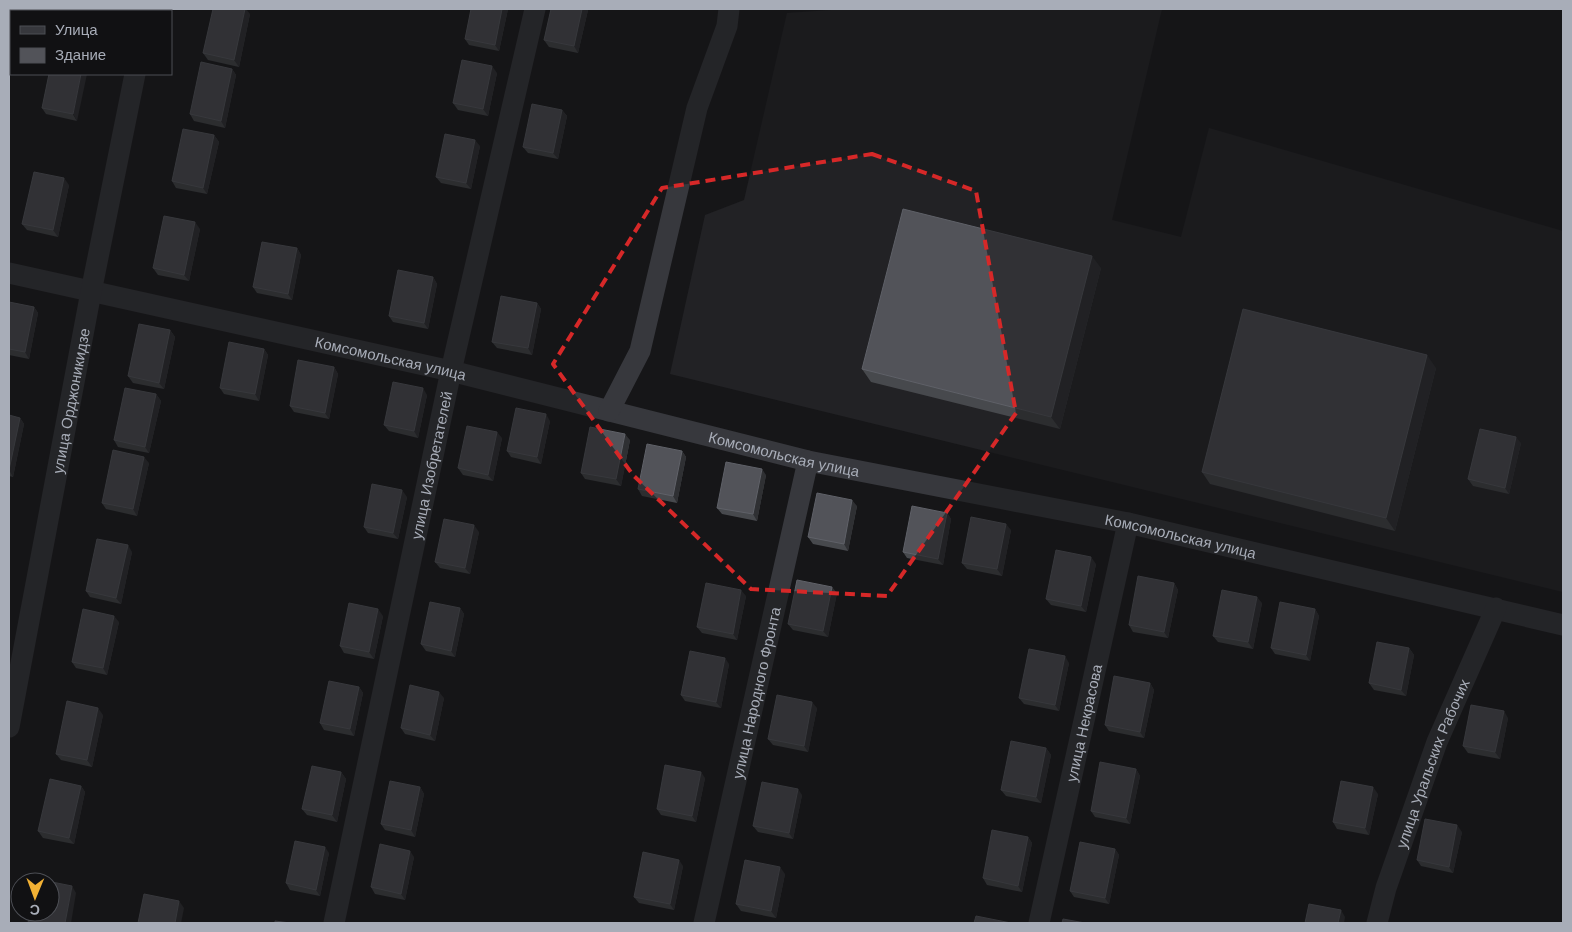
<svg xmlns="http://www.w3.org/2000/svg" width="1572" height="932" font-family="Helvetica,sans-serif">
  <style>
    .built { fill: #222225 }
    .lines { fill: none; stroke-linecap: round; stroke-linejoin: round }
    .street { stroke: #37383d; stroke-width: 21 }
    .wall { fill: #47494d }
    .shaded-wall { fill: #2f3033 }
    .building { fill: #525359; stroke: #5f6168 }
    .marked { fill: none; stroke: #d62828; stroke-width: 4; stroke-dasharray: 10 6; stroke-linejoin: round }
    .labels { text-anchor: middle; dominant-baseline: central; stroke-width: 4.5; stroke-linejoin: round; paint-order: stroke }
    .street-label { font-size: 15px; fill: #a8adb8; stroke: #111113 }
  </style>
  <rect width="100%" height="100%" fill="#161618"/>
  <path class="built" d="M 832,9 L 1162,9 L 1112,220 L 1181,237 L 1209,128 L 1563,231 L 1563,592 L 670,374 L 705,215 L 744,200 L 787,13 L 831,10 Z"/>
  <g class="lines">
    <g class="street">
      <path d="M 148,11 L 148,9"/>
      <path id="s1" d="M 9,273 L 451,371 L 808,461 L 1128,523 L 1563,625"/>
      <path d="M 609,411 L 640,351 L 697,108 L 727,26 L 729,9"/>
      <path id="s2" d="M 9,727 L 91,292 L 135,74"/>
      <path id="s3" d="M 334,923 L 451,371 L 535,9"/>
      <path id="s4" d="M 704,923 L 808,461"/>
      <path id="s5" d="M 1039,923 L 1128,523"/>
      <path id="s6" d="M 1377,923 L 1386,888 L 1437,742 L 1496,608"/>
    </g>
  </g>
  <path class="wall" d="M 471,9 L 508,9 L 499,51 L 469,45 L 465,39 Z
    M 551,9 L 587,9 L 588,10 L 578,53 L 549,47 L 544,40 Z
    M 250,14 L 239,67 L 208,60 L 203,53 Z
    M 232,69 L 236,75 L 225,128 L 194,121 L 190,114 Z
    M 497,73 L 488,116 L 458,110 L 453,103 Z
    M 49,74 L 77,121 L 46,114 L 42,108 Z
    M 562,110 L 567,116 L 558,159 L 528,153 L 523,147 Z
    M 214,135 L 219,142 L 207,194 L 176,188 L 172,181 Z
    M 480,146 L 471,189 L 441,183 L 436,177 Z
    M 69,185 L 58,237 L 27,230 L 22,224 Z
    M 200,229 L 189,281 L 158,275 L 153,268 Z
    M 297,248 L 301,255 L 292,300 L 257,293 L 253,287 Z
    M 1101,268 L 1060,429 L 871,382 L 862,369 Z
    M 433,277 L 437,284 L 428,329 L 393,322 L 389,316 Z
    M 9,302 L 34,307 L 38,313 L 29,359 L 9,355 Z
    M 537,303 L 541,309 L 532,355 L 497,348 L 492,342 Z
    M 170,330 L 175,337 L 164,389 L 133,383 L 128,376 Z
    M 264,349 L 268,355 L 259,401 L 224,394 L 220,388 Z
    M 334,367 L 338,374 L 329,419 L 294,412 L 290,406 Z
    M 1436,368 L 1395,531 L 1210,484 L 1202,472 Z
    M 156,394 L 161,401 L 149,453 L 118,447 L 114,440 Z
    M 427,395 L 418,438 L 389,431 L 384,425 Z
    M 9,415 L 20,418 L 24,424 L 13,477 L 9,476 Z
    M 550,421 L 541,464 L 511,457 L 507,451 Z
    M 502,438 L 493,481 L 463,475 L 458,468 Z
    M 630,440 L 621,486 L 585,479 L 581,473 Z
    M 1521,443 L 1509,494 L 1473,486 L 1468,479 Z
    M 682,451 L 686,457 L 677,503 L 642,496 L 638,489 Z
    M 149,463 L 137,516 L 106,509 L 102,503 Z
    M 766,475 L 757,521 L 722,514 L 717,508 Z
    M 407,497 L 398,539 L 368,533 L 364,527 Z
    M 857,506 L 848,551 L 813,544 L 808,537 Z
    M 947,513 L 951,519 L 943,565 L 907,558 L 903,552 Z
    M 1011,530 L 1002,576 L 967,569 L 962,563 Z
    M 479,532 L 470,574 L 440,568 L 435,562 Z
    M 132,552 L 121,604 L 90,597 L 86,591 Z
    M 1096,564 L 1086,612 L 1051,605 L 1046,599 Z
    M 1174,583 L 1178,590 L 1168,638 L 1133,632 L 1129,625 Z
    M 837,593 L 828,637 L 793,630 L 788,624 Z
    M 746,596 L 737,640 L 702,633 L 697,627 Z
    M 1262,603 L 1253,649 L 1218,642 L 1213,636 Z
    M 460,608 L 464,614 L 455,657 L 426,651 L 421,644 Z
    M 1315,609 L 1319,616 L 1310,661 L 1275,654 L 1271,648 Z
    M 383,616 L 374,659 L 344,653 L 340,646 Z
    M 119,622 L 107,675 L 76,668 L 72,662 Z
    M 1409,648 L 1414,655 L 1406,696 L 1374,690 L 1369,683 Z
    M 1069,663 L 1059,711 L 1024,704 L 1019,698 Z
    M 729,664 L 721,708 L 685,701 L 681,695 Z
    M 1150,683 L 1154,690 L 1144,738 L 1109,731 L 1105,725 Z
    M 359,687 L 363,693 L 354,736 L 324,730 L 320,723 Z
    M 444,698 L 435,741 L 405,734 L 401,728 Z
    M 817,708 L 808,752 L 773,745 L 768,739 Z
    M 103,715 L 92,767 L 61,760 L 56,754 Z
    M 1508,718 L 1500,759 L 1468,753 L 1463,746 Z
    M 1046,748 L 1051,755 L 1041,803 L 1006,796 L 1001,790 Z
    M 1136,769 L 1140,776 L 1130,824 L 1095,817 L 1091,811 Z
    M 341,772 L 346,779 L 337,822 L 307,815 L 302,809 Z
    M 705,778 L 696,822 L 661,815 L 657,809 Z
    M 81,786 L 85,792 L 74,844 L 43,838 L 38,831 Z
    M 420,787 L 424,794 L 415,837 L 385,830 L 381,824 Z
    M 1378,794 L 1369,835 L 1337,829 L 1333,822 Z
    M 802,795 L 793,839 L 758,832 L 753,826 Z
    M 1462,832 L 1453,873 L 1421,866 L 1417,860 Z
    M 1028,837 L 1032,843 L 1022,892 L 987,885 L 983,878 Z
    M 1115,849 L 1119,855 L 1109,904 L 1074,897 L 1070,891 Z
    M 329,853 L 320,896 L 290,890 L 286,883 Z
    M 414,857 L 405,900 L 375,894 L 371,887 Z
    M 683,866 L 674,910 L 639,903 L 634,897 Z
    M 785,874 L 776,918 L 741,911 L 736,904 Z"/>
  <path class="shaded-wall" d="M 90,9 L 96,9 L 95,11 L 89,11 Z
    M 245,9 L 246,9 L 250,14 L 239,67 L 234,60 Z
    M 502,9 L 508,9 L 499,51 L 495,45 Z
    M 582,9 L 587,9 L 588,10 L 578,53 L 574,46 Z
    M 492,66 L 497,73 L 488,116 L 483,109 Z
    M 232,69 L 236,75 L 225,128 L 221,121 Z
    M 81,74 L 87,74 L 77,121 L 73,114 Z
    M 562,110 L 567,116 L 558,159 L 553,153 Z
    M 214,135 L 219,142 L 207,194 L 203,188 Z
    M 475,140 L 480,146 L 471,189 L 466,183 Z
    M 64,178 L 69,185 L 58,237 L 53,230 Z
    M 195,222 L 200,229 L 189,281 L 184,275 Z
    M 297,248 L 301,255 L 292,300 L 288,294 Z
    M 1092,256 L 1101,268 L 1060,429 L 1051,417 Z
    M 433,277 L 437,284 L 428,329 L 424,323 Z
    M 537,303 L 541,309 L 532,355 L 528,348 Z
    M 34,307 L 38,313 L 29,359 L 25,352 Z
    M 170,330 L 175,337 L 164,389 L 159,383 Z
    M 264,349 L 268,355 L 259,401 L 255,394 Z
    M 1427,355 L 1436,368 L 1395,531 L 1386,518 Z
    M 334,367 L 338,374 L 329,419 L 325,413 Z
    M 423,388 L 427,395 L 418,438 L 414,431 Z
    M 156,394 L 161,401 L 149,453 L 145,447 Z
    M 546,414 L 550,421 L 541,464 L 537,457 Z
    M 20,418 L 24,424 L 13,477 L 9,470 Z
    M 497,432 L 502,438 L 493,481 L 488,475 Z
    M 625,434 L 630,440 L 621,486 L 616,479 Z
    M 1516,437 L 1521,443 L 1509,494 L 1505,488 Z
    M 682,451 L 686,457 L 677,503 L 673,496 Z
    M 144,457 L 149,463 L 137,516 L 133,509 Z
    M 762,469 L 766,475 L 757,521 L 753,514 Z
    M 402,490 L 407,497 L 398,539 L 393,533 Z
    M 852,500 L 857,506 L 848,551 L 844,544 Z
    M 947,513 L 951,519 L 943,565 L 938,559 Z
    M 1006,524 L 1011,530 L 1002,576 L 997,569 Z
    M 474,525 L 479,532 L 470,574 L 465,568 Z
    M 128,545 L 132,552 L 121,604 L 116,598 Z
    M 1091,557 L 1096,564 L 1086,612 L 1081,606 Z
    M 1174,583 L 1178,590 L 1168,638 L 1164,632 Z
    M 832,587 L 837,593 L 828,637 L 823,631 Z
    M 741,590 L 746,596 L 737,640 L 733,634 Z
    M 1257,597 L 1262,603 L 1253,649 L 1248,642 Z
    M 460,608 L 464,614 L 455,657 L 451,651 Z
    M 378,609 L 383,616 L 374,659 L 369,652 Z
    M 1315,609 L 1319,616 L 1310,661 L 1306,655 Z
    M 114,616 L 119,622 L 107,675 L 103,668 Z
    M 1409,648 L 1414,655 L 1406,696 L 1401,690 Z
    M 1065,656 L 1069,663 L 1059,711 L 1055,705 Z
    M 725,658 L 729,664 L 721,708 L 716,702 Z
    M 1150,683 L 1154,690 L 1144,738 L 1140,732 Z
    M 359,687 L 363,693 L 354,736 L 350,729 Z
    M 439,692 L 444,698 L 435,741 L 430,735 Z
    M 812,702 L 817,708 L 808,752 L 804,746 Z
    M 98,708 L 103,715 L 92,767 L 87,760 Z
    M 1504,711 L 1508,718 L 1500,759 L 1495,752 Z
    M 1046,748 L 1051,755 L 1041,803 L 1036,797 Z
    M 1136,769 L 1140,776 L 1130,824 L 1126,818 Z
    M 341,772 L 346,779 L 337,822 L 332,815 Z
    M 701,772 L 705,778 L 696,822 L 692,816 Z
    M 81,786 L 85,792 L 74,844 L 69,838 Z
    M 420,787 L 424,794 L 415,837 L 411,830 Z
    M 1373,787 L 1378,794 L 1369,835 L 1365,828 Z
    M 798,789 L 802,795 L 793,839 L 789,833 Z
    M 1457,825 L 1462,832 L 1453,873 L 1449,867 Z
    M 1028,837 L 1032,843 L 1022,892 L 1018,886 Z
    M 325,847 L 329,853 L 320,896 L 316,890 Z
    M 1115,849 L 1119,855 L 1109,904 L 1105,898 Z
    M 410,851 L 414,857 L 405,900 L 401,894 Z
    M 679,860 L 683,866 L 674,910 L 670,904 Z
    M 780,867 L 785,874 L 776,918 L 771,911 Z
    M 72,886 L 76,893 L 71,923 L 65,923 Z
    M 179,901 L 184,908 L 181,923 L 175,923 Z
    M 1341,910 L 1345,917 L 1344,923 L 1338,923 Z"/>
  <path class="building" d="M 57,9 L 90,9 L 89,11 L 57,11 Z
    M 213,9 L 245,9 L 234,60 L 203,53 Z
    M 471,9 L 502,9 L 495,45 L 465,39 Z
    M 551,9 L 582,9 L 574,46 L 544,40 Z
    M 462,60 L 492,66 L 483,109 L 453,103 Z
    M 201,62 L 232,69 L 221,121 L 190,114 Z
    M 49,74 L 81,74 L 73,114 L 42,108 Z
    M 532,104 L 562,110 L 553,153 L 523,147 Z
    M 183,129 L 214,135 L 203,188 L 172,181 Z
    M 445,134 L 475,140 L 466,183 L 436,177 Z
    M 34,172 L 64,178 L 53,230 L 22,224 Z
    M 903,209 L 1092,256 L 1051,417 L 862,369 Z
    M 164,216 L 195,222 L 184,275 L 153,268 Z
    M 262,242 L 297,248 L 288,294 L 253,287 Z
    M 398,270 L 433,277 L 424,323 L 389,316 Z
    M 501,296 L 537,303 L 528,348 L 492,342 Z
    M 9,302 L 34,307 L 25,352 L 9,349 Z
    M 1243,309 L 1427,355 L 1386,518 L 1202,472 Z
    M 139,324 L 170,330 L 159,383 L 128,376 Z
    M 229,342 L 264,349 L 255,394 L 220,388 Z
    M 298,360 L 334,367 L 325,413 L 290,406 Z
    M 393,382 L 423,388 L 414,431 L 384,425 Z
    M 125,388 L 156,394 L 145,447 L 114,440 Z
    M 516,408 L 546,414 L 537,457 L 507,451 Z
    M 9,415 L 20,418 L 9,470 Z
    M 467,426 L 497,432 L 488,475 L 458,468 Z
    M 590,427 L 625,434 L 616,479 L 581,473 Z
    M 1480,429 L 1516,437 L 1505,488 L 1468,479 Z
    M 647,444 L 682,451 L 673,496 L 638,489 Z
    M 113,450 L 144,457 L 133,509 L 102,503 Z
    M 726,462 L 762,469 L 753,514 L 717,508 Z
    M 372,484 L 402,490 L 393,533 L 364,527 Z
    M 817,493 L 852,500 L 844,544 L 808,537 Z
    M 912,506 L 947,513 L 938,559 L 903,552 Z
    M 971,517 L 1006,524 L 997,569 L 962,563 Z
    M 444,519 L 474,525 L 465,568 L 435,562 Z
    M 97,539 L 128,545 L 116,598 L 86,591 Z
    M 1056,550 L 1091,557 L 1081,606 L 1046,599 Z
    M 1138,576 L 1174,583 L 1164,632 L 1129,625 Z
    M 797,580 L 832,587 L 823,631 L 788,624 Z
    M 706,583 L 741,590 L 733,634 L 697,627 Z
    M 1222,590 L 1257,597 L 1248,642 L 1213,636 Z
    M 430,602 L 460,608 L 451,651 L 421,644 Z
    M 1280,602 L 1315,609 L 1306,655 L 1271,648 Z
    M 349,603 L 378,609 L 369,652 L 340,646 Z
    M 83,609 L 114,616 L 103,668 L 72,662 Z
    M 1377,642 L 1409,648 L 1401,690 L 1369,683 Z
    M 1029,649 L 1065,656 L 1055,705 L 1019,698 Z
    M 690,651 L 725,658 L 716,702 L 681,695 Z
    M 1114,676 L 1150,683 L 1140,732 L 1105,725 Z
    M 329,681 L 359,687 L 350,729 L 320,723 Z
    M 410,685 L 439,692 L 430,735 L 401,728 Z
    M 777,695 L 812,702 L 804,746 L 768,739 Z
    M 67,701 L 98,708 L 87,760 L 56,754 Z
    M 1471,705 L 1504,711 L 1495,752 L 1463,746 Z
    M 1011,741 L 1046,748 L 1036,797 L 1001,790 Z
    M 1100,762 L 1136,769 L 1126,818 L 1091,811 Z
    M 665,765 L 701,772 L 692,816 L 657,809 Z
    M 312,766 L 341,772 L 332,815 L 302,809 Z
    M 50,779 L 81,786 L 69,838 L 38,831 Z
    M 390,781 L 420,787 L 411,830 L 381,824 Z
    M 1341,781 L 1373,787 L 1365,828 L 1333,822 Z
    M 762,782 L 798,789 L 789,833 L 753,826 Z
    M 1425,819 L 1457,825 L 1449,867 L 1417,860 Z
    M 992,830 L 1028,837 L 1018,886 L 983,878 Z
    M 295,841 L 325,847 L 316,890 L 286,883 Z
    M 1080,842 L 1115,849 L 1105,898 L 1070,891 Z
    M 380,844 L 410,851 L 401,894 L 371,887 Z
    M 643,852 L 679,860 L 670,904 L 634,897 Z
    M 745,860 L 780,867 L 771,911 L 736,904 Z
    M 37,879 L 72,886 L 65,923 L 28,923 L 30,912 L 50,912 L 50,882 L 36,882 Z
    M 144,894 L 179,901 L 175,923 L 138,923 Z
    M 1309,904 L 1341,910 L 1338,923 L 1305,923 Z
    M 976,916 L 1011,923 L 974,923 Z
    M 1063,919 L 1085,923 L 1062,923 Z
    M 275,921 L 290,923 L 275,923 Z"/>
  <path d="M0 0H1572V932H0ZM 872,154 L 976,191 L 1016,413 L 887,596 L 751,589 L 633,475 L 553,364 L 662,188 Z" fill="#161618" fill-opacity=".55" fill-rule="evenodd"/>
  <path class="marked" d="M 872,154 L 976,191 L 1016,413 L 887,596 L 751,589 L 633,475 L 553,364 L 662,188 Z"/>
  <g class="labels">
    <g class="street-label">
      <text stroke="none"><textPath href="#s1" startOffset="391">Комсомольская улица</textPath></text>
      <text stroke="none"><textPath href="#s2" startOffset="332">улица Орджоникидзе</textPath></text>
      <text stroke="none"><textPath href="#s1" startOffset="796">Комсомольская улица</textPath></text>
      <text stroke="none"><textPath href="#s3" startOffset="468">улица Изобретателей</textPath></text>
      <text stroke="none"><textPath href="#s1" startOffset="1201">Комсомольская улица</textPath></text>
      <text stroke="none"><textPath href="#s4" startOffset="236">улица Народного Фронта</textPath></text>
      <text stroke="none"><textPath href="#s5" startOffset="205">улица Некрасова</textPath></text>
      <text stroke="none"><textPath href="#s6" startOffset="169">улица Уральских Рабочих</textPath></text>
    </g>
  </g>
  <rect width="1572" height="932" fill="none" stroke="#a8adb8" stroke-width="20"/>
  <rect x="10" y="10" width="162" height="65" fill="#111113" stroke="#4d4f55"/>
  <rect x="20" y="26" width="25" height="8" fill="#37383d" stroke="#4d4f55"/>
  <text x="55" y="35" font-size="15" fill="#a8adb8">Улица</text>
  <rect x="20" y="48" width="25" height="15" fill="#525359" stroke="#4d4f55"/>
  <text x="55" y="60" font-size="15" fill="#a8adb8">Здание</text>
  <g transform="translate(35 897) rotate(181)"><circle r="24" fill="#111113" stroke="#4d4f55"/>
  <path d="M0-4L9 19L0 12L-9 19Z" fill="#f2b134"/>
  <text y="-8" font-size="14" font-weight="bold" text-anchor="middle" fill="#a8adb8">С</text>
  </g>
</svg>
